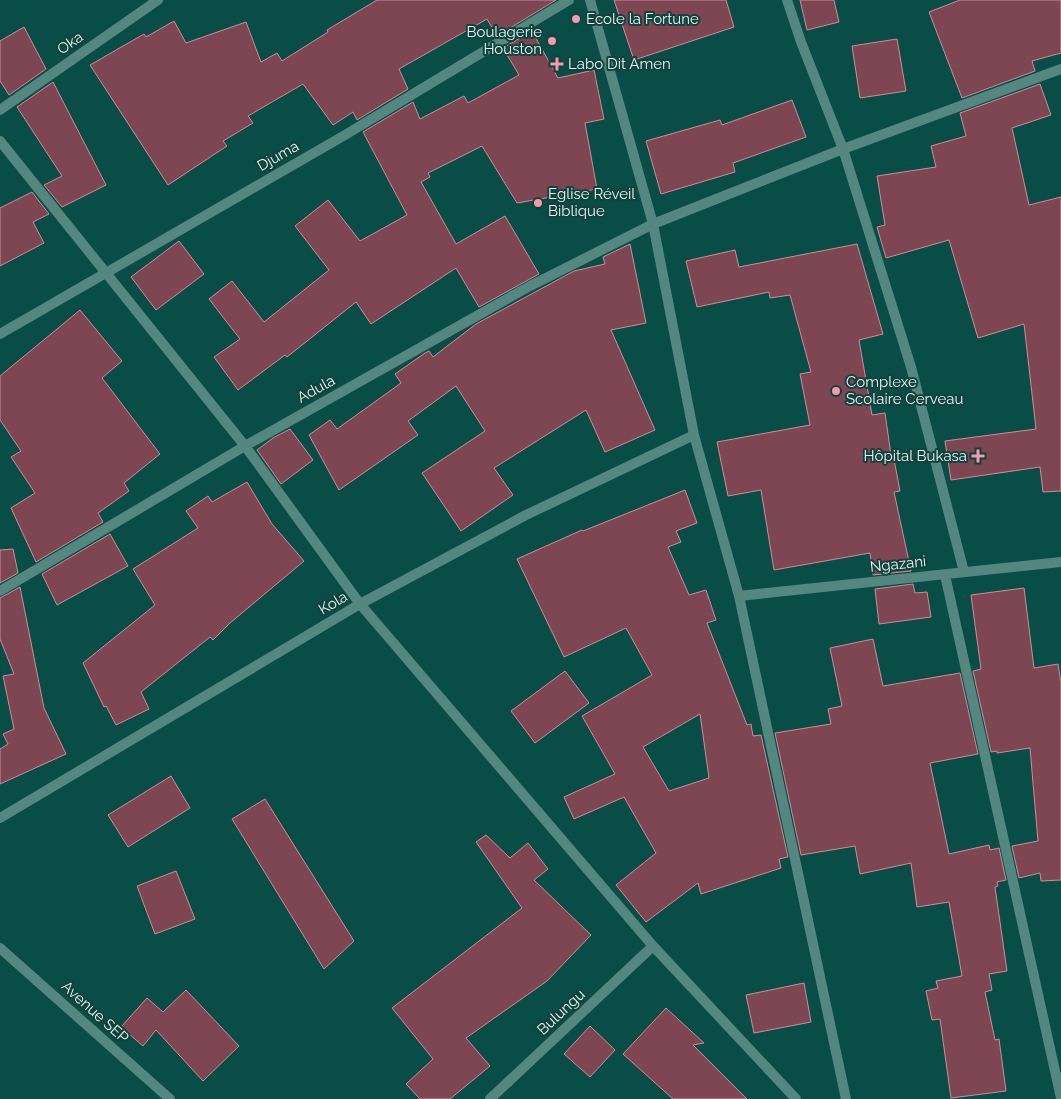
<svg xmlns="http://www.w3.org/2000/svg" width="1061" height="1099" font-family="Raleway,sans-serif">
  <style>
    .building { fill: #7e4653; stroke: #cd8d9b; fill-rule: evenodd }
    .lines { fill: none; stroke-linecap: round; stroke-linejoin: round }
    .street { stroke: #538780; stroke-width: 10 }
    .poi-dot { fill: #f29aae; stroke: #15403b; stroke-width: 2 }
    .labels { text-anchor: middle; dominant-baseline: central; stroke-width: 4; stroke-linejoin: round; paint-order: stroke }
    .poi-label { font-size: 15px; fill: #d7fdf7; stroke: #15403b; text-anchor: start }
    .street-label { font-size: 15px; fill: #d7fdf7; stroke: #15403b }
  </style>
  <rect width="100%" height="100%" fill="#094d47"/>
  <path class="building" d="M 377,0 L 556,0 L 497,36 L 487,19 L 399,69 L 408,89 L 357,120 L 353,112 L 333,125 L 303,84 L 248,116 L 253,123 L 223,141 L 227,146 L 168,185 L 90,65 L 144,34 L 146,37 L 174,21 L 186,43 L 246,22 L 261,62 L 277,53 L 282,61 L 328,32 L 327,30 Z
    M 614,0 L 726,0 L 734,27 L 634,60 Z
    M 800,0 L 834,0 L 839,22 L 807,30 Z
    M 960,0 L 1061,0 L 1061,53 L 1032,61 L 1035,71 L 962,98 L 929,12 Z
    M 24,27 L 46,69 L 9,95 L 0,81 L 0,41 Z
    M 532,31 L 558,78 L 594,70 L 604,119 L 585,123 L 597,189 L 517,203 L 482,146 L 428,173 L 430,177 L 421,182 L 456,244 L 505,216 L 539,274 L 479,307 L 456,268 L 371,324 L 356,302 L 287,357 L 285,355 L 238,390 L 214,357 L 240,339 L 209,299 L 232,281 L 264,322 L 329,270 L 295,226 L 328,200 L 360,241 L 407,215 L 363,132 L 413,102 L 420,119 L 464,96 L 468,103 L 519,75 L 503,48 Z
    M 897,39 L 906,91 L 860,98 L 852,46 Z
    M 53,82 L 106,185 L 62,207 L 44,185 L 62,176 L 17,107 Z
    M 1040,84 L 1051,115 L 1012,128 L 1029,205 L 1061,197 L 1061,491 L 1043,492 L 1040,467 L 951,480 L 945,441 L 1036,429 L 1024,324 L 978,338 L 949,240 L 886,258 L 877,227 L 885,225 L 877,176 L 936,167 L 931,146 L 966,136 L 960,113 Z
    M 792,100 L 806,137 L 733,163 L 735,172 L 661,194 L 646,141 L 720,120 L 722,125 Z
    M 32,192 L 49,214 L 33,222 L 44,243 L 0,266 L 0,208 Z
    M 179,241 L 204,274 L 156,310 L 131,277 Z
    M 630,244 L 646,323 L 611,330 L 655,430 L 605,452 L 586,410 L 494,468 L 513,495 L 461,531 L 422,473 L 485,431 L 456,386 L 408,421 L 418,435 L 339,490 L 309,435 L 330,420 L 337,429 L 401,383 L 395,374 L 425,353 L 429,351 L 433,357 L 476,324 L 574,271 L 605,264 L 603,257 Z
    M 857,244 L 883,334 L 859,340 L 872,415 L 885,413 L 891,455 L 893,454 L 900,491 L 894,492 L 911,571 L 873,575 L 870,553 L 774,570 L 761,490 L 728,496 L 717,442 L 810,425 L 800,374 L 811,372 L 790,295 L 770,298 L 769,292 L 697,307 L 686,261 L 735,250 L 739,267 Z
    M 80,310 L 122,361 L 102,378 L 160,454 L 124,483 L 129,491 L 98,513 L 103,522 L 36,562 L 11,508 L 35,493 L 11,457 L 21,451 L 0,420 L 0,376 Z
    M 290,429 L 313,460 L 281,484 L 257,450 L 273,438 Z
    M 247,482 L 272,524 L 304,561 L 230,623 L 213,640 L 210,637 L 141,692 L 149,709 L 116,725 L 106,706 L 104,707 L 83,663 L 155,605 L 133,569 L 198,528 L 186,511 L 208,496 L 212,502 Z
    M 685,490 L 697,523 L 676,531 L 681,542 L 668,547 L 689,595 L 706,590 L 716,620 L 707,623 L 747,725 L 751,724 L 753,736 L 761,735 L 788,857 L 779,859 L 781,868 L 701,894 L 698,883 L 646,922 L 616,885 L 656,853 L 624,797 L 574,819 L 564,797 L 615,774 L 582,716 L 652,675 L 626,628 L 564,657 L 517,559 L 582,530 L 583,531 ZM 700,714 L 709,778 L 669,791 L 643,747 Z
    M 110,534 L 128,566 L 57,605 L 42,574 Z
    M 13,549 L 18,573 L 0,583 L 0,550 Z
    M 913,584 L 915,593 L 927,592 L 931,617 L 879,624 L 875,589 Z
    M 20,587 L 44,708 L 66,754 L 0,784 L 0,749 L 8,744 L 3,734 L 14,729 L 3,676 L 14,674 L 0,639 L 0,598 Z
    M 1024,588 L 1034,668 L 1058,664 L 1061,683 L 1061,880 L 1041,881 L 1040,873 L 1019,878 L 1012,846 L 1038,841 L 1030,748 L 997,753 L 997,751 L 991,752 L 973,671 L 981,669 L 971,595 Z
    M 873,639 L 883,686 L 960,673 L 978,754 L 930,763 L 949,854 L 989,845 L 990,850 L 999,848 L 1006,880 L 997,882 L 998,886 L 995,887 L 1007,971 L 989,974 L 992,990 L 985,992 L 995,1040 L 999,1039 L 1006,1091 L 951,1098 L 940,1019 L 932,1020 L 926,991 L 938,988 L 936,981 L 962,976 L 949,902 L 917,907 L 911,863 L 860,874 L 855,846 L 801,855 L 775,733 L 831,724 L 828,709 L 842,706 L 830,648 Z
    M 565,671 L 589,703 L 535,743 L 511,711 Z
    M 171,776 L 190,808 L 128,847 L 108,815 Z
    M 265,799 L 354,941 L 324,969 L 232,819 Z
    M 486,835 L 510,858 L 528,843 L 548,869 L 534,880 L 591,935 L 547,981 L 466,1038 L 490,1066 L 450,1099 L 420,1099 L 406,1084 L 433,1059 L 392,1008 L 522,908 L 476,842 Z
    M 176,871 L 195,919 L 155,934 L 137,886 Z
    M 804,983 L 811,1022 L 754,1033 L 746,995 Z
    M 186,990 L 239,1046 L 203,1081 L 156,1030 L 143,1046 L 121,1027 L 147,998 L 163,1012 Z
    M 666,1008 L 704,1043 L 693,1045 L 747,1099 L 673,1099 L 623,1054 Z
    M 590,1026 L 615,1050 L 590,1077 L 564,1054 Z"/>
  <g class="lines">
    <path class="street" d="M 590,0 L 653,224 L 694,435 L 739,596 L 846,1099
      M 787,0 L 801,42 L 843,149 L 911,367 L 964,572
      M 0,110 L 158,0
      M 0,141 L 245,446 L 360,604 L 653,946 L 796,1099
      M 0,334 L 345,135 L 569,0
      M 945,575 L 1061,1098
      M 0,591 L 245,446 L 530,286 L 653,224 L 843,149 L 1061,69
      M 739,596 L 1061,562
      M 0,818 L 360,604 L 526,515 L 694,435
      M 0,948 L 170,1099
      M 490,1099 L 653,946"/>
  </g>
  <g class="poi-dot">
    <circle cx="576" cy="19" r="5"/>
    <circle cx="552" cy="41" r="5"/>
    <path d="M554.5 56.5h5v5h5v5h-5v5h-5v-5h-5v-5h5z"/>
    <circle cx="538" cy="203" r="5"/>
    <circle cx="836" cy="391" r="5"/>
    <path d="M975.5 448.5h5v5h5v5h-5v5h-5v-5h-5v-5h5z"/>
  </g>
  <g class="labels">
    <g class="poi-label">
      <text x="586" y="19">Ecole la Fortune</text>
      <text x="542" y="32" text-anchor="end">Boulagerie<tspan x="542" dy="17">Houston</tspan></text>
      <text x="568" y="64">Labo Dit Amen</text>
      <text x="548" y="194">Eglise Réveil<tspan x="548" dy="17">Biblique</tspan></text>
      <text x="846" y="382">Complexe<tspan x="846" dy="17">Scolaire Cerveau</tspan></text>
      <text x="967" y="456" text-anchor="end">Hôpital Bukasa</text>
    </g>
    <g class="street-label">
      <text transform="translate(70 43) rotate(-35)">Oka</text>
      <text transform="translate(278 156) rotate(-30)">Djuma</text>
      <text transform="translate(316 389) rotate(-29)">Adula</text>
      <text transform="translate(898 564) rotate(-6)">Ngazani</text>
      <text transform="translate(333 603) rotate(-31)">Kola</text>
      <text transform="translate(95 1012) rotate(42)">Avenue SEP</text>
      <text transform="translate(561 1012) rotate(-43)">Bulungu</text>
    </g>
  </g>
</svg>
